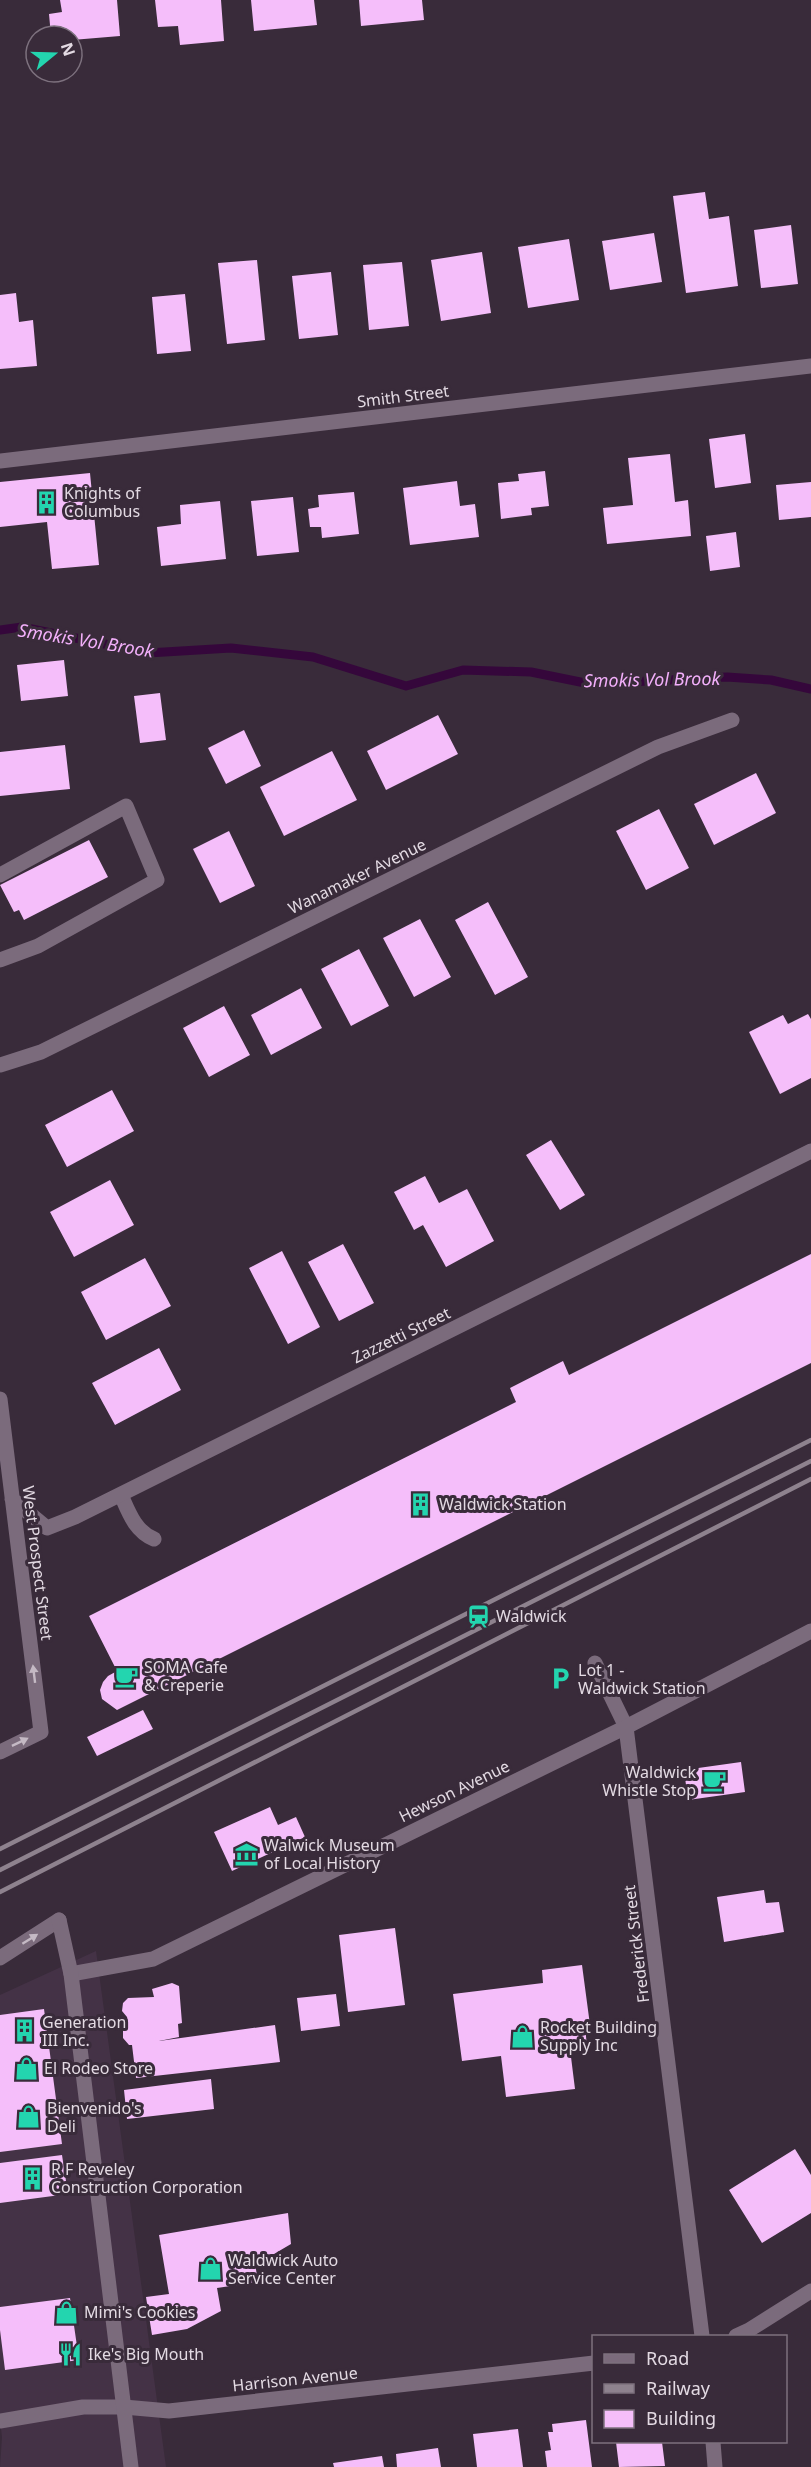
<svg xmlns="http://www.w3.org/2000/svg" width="811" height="2467" font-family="'Noto Sans',sans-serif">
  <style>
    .built { fill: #443246 }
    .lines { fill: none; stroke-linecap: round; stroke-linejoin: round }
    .stream { stroke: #35073b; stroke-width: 9 }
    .building { fill: #f5befa }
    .lane { stroke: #7b6b7c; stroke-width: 15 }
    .street { stroke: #7b6b7c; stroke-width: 15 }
    .secondary { stroke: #7b6b7c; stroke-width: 15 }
    .rail { stroke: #8e828e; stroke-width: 4.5 }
    .oneway { fill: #c4b9c4 }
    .labels { text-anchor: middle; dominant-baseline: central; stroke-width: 6; stroke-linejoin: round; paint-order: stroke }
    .street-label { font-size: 16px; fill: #e3dae3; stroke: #392b3a }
    .poi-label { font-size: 16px; fill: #e3dae3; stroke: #392b3a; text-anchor: start }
    .water-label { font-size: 18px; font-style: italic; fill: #f2affa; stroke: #392b3a }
  </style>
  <rect width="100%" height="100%" fill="#392b3a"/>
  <path class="built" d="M 96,1951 L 166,2467 L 0,2467 L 2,2437 L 0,2420 L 0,1995 Z"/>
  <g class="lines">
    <path class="stream" d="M 0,630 L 22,627 L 148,653 L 231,648 L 313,657 L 406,686 L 463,670 L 531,672 L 590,684 L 727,677 L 771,680 L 811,689"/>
  </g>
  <path class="building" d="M 60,0 L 117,0 L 120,36 L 72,40 L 72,36 L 51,36 L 49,14 L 62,12 Z
    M 155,0 L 221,0 L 224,41 L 180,45 L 178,26 L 158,27 Z
    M 251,0 L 314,0 L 317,25 L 254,31 Z
    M 359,0 L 422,0 L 424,20 L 361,26 Z
    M 705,192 L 709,219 L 729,216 L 738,286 L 686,293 L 673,196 Z
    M 791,225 L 798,284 L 761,288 L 754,230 Z
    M 654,233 L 662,282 L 610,290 L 602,241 Z
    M 569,239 L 579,300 L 528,308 L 518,247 Z
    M 482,252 L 491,313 L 441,321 L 431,260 Z
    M 257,260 L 265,340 L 227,344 L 218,263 Z
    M 402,262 L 409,326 L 369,330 L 363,265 Z
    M 331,272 L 338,335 L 299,339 L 292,276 Z
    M 16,293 L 19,322 L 33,320 L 37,366 L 0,369 L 0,295 Z
    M 185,294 L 191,351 L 157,354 L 152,297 Z
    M 745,434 L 751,483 L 715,488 L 709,439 Z
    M 670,454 L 675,502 L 688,500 L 691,536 L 607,544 L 603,508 L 633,505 L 628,458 Z
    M 545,471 L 549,506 L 531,508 L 532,515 L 501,519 L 498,483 L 519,481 L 518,474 Z
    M 90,473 L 99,565 L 52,569 L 47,522 L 0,527 L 0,482 Z
    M 457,481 L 460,506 L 475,504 L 479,537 L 410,545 L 403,488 Z
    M 811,482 L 811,517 L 779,520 L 776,485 Z
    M 354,492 L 359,534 L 322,538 L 321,527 L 310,527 L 308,509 L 319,507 L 318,495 Z
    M 293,497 L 299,552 L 257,556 L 251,501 Z
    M 220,501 L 226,559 L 161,566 L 157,527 L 181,524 L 180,505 Z
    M 736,532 L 740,567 L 710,571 L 706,536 Z
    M 64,660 L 68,696 L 21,701 L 17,665 Z
    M 160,693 L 166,740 L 140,743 L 134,696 Z
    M 438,715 L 458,754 L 386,790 L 367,751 Z
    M 244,730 L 261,766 L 226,784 L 208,748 Z
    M 65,745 L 70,789 L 0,796 L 0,752 Z
    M 332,751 L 357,800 L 284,836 L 260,787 Z
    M 756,773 L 776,813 L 714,845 L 694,804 Z
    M 659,809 L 689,868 L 646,890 L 616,831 Z
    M 229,831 L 255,886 L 220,903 L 193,849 Z
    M 89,840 L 108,877 L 24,920 L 19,910 L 14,912 L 0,885 Z
    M 488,902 L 528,977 L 495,995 L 455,920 Z
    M 420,919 L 451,977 L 414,997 L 383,938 Z
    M 359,949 L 389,1006 L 351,1026 L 321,969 Z
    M 301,988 L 322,1028 L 271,1055 L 251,1015 Z
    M 224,1006 L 250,1055 L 209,1077 L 183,1028 Z
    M 808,1014 L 811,1019 L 811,1078 L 780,1094 L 749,1032 L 783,1015 L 788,1024 Z
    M 112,1090 L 134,1131 L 67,1167 L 45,1125 Z
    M 551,1140 L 585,1195 L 560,1210 L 526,1155 Z
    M 425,1176 L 439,1203 L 467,1189 L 494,1241 L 446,1267 L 423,1225 L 414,1230 L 394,1192 Z
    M 110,1180 L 134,1225 L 74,1257 L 50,1212 Z
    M 343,1244 L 374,1303 L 339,1321 L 308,1262 Z
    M 282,1251 L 320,1327 L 288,1344 L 249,1268 Z
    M 811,1254 L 811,1363 L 117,1710 L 102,1699 L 100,1690 L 103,1682 L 108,1676 L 117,1671 L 89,1616 L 516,1402 L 510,1388 L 563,1361 L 569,1375 Z
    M 145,1258 L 171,1306 L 106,1340 L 81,1292 Z
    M 159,1348 L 181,1390 L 115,1425 L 92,1383 Z
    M 143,1710 L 153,1729 L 97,1756 L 87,1737 Z
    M 741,1762 L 745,1792 L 688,1800 L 684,1770 Z
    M 270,1807 L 278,1825 L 296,1817 L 305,1837 L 232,1871 L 214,1832 Z
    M 764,1890 L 766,1903 L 779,1902 L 784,1932 L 724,1942 L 717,1897 Z
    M 395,1928 L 405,2005 L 348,2012 L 339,1935 Z
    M 582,1965 L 590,2025 L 585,2026 L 587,2047 L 570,2049 L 575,2089 L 506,2097 L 501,2056 L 462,2061 L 453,1994 L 543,1983 L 542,1970 Z
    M 172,1983 L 179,1986 L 182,2023 L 178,2024 L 179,2037 L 159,2041 L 275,2025 L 280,2062 L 136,2078 L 132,2045 L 129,2045 L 123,2038 L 123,2029 L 128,2022 L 127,2017 L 122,2011 L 123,2003 L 128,1998 L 154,1997 L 152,1989 Z
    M 336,1994 L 340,2026 L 301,2031 L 297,1998 Z
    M 44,2009 L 62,2144 L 0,2152 L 0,2015 Z
    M 211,2079 L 214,2109 L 127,2119 L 124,2090 Z
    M 795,2149 L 811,2175 L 811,2213 L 762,2243 L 729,2190 Z
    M 62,2155 L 68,2194 L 0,2203 L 0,2163 Z
    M 288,2213 L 291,2244 L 274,2254 L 254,2257 L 258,2282 L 217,2288 L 221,2311 L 187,2329 L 152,2335 L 146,2297 L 169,2294 L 159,2235 Z
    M 70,2298 L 79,2360 L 5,2370 L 0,2330 L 0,2307 Z
    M 586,2420 L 592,2467 L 547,2467 L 545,2451 L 551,2450 L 548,2432 L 553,2432 L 552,2424 Z
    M 518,2429 L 523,2467 L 477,2467 L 473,2434 Z
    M 616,2442 L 662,2442 L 665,2466 L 619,2467 Z
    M 438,2448 L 441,2467 L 397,2467 L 396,2454 Z
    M 382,2456 L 384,2467 L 334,2467 L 333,2463 Z"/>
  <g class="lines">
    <path class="lane" d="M 0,875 L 126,806 L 157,880 L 38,946 L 0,960
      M 121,1495 C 129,1513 135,1531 154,1539
      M 595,1663 L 626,1727"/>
    <path class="street" d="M 0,461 L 811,366
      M 0,1065 L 41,1052 L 658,747 L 732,720
      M 0,1399 L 41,1732 L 0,1752
      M 12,1499 L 47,1528 L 75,1517 L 811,1151
      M 626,1727 L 702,2336
      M 0,1958 L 59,1920
      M 71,1974 L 153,1959 L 626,1727 L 811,1631
      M 736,2336 L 749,2330 L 811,2291
      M 0,2421 L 83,2407 L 124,2407 L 169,2411 L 594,2363
      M 713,2442 L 715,2467"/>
    <path class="secondary" d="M 59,1920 L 71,1974 L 131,2467"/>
    <path class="rail" d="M 0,1849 L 811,1440
      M 0,1870 L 811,1461
      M 0,1892 L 811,1479"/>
  </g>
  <defs><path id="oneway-solid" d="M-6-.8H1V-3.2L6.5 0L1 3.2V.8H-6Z" transform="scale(1.5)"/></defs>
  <g class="oneway">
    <use href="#oneway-solid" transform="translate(34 1674) rotate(-97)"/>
    <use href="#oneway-solid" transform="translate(20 1742) rotate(-26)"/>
    <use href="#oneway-solid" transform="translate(30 1939) rotate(-32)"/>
  </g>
  <defs>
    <symbol id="building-bare" viewBox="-9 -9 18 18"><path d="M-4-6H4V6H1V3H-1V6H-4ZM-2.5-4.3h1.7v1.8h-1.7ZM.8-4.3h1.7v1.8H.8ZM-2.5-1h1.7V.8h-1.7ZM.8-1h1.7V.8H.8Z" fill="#23d5af" stroke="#392b3a" stroke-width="2.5" paint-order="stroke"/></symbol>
    <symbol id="station-bare" viewBox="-9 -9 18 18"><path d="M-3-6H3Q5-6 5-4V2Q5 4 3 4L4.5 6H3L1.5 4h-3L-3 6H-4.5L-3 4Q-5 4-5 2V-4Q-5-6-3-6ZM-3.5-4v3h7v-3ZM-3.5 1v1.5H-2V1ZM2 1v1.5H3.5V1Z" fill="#23d5af" stroke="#392b3a" stroke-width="2.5" paint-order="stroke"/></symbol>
    <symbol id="cafe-bare" viewBox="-9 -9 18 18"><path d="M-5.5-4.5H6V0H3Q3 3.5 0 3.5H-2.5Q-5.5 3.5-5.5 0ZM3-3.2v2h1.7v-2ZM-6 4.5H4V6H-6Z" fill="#23d5af" stroke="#392b3a" stroke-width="2.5" paint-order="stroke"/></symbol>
    <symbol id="parking-bare" viewBox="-9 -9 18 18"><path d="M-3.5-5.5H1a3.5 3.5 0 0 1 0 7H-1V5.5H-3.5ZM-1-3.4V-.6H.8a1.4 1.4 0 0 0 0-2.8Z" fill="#23d5af" stroke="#392b3a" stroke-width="2.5" paint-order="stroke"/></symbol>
    <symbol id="museum-bare" viewBox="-9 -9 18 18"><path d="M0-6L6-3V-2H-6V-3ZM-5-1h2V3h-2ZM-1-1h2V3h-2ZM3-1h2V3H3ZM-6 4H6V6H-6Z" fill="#23d5af" stroke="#392b3a" stroke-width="2.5" paint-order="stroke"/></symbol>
    <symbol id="shop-bare" viewBox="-9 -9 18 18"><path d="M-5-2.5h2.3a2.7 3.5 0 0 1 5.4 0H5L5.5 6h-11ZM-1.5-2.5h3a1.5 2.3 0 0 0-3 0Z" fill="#23d5af" stroke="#392b3a" stroke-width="2.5" paint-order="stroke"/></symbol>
    <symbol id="restaurant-bare" viewBox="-9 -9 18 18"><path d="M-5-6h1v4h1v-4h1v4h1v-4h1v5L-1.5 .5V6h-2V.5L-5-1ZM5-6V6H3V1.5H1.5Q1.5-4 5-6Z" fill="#23d5af" stroke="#392b3a" stroke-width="2.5" paint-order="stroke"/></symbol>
  </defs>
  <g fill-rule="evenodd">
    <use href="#building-bare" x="30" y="486" width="33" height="33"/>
    <use href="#building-bare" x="404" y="1488" width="33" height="33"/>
    <use href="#station-bare" x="462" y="1600" width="33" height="33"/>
    <use href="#cafe-bare" x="110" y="1660" width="33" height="33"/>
    <use href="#parking-bare" x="544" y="1662" width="33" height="33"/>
    <use href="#cafe-bare" x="698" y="1764" width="33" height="33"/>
    <use href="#museum-bare" x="230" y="1838" width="33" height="33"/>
    <use href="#building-bare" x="8" y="2014" width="33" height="33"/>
    <use href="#shop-bare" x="506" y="2020" width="33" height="33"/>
    <use href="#shop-bare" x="10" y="2052" width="33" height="33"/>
    <use href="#shop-bare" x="12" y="2100" width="33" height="33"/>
    <use href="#building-bare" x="16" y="2162" width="33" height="33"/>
    <use href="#shop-bare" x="194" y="2252" width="33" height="33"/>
    <use href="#shop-bare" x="50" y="2296" width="33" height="33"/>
    <use href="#restaurant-bare" x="54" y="2338" width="33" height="33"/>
  </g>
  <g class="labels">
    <g class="street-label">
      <text transform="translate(403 396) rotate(-7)">Smith Street</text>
      <text transform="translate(357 876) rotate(-26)">Wanamaker Avenue</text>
      <text transform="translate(401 1335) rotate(-26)">Zazzetti Street</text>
      <text transform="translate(38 1563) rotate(83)">West Prospect Street</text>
      <text transform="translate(454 1791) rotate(-26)">Hewson Avenue</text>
      <text transform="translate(636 1944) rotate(-97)">Frederick Street</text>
      <text transform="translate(295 2379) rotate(-6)">Harrison Avenue</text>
    </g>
    <g class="poi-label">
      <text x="64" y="493">Knights of<tspan x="64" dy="18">Columbus</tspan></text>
      <text x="439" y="1504">Waldwick Station</text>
      <text x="496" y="1616">Waldwick</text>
      <text x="144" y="1667">SOMA Cafe<tspan x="144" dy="18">&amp; Creperie</tspan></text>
      <text x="578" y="1670">Lot 1 -<tspan x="578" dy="18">Waldwick Station</tspan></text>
      <text x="696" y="1772" text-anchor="end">Waldwick<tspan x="696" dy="18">Whistle Stop</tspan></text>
      <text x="264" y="1845">Walwick Museum<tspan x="264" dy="18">of Local History</tspan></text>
      <text x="42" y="2022">Generation<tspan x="42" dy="18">III Inc.</tspan></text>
      <text x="540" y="2027">Rocket Building<tspan x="540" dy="18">Supply Inc</tspan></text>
      <text x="44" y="2068">El Rodeo Store</text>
      <text x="47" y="2108">Bienvenido's<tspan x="47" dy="18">Deli</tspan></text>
      <text x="51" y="2169">R F Reveley<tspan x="51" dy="18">Construction Corporation</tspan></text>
      <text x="228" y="2260">Waldwick Auto<tspan x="228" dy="18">Service Center</tspan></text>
      <text x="84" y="2312">Mimi's Cookies</text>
      <text x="88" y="2354">Ike's Big Mouth</text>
    </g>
    <g class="water-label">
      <text transform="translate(86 640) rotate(9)">Smokis Vol Brook</text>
      <text transform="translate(652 679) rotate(-1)">Smokis Vol Brook</text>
    </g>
  </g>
  <rect x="592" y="2335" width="195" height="108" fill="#392b3a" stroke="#7d717e" stroke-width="1.5"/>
  <rect x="604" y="2354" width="30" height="9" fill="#7b6b7c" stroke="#7d717e" stroke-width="1.5"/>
  <text x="646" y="2365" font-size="18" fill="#e3dae3">Road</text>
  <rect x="604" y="2384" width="30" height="9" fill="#8e828e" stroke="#7d717e" stroke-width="1.5"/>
  <text x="646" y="2395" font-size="18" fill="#e3dae3">Railway</text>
  <rect x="604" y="2410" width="30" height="18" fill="#f5befa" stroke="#7d717e" stroke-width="1.5"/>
  <text x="646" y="2425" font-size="18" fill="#e3dae3">Building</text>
  <g transform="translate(54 54) rotate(71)"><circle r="28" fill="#392b3a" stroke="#7d717e" stroke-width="1.5"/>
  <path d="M0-4.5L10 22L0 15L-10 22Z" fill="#23d5af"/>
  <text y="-9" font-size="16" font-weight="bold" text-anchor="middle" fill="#e3dae3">N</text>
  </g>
</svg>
